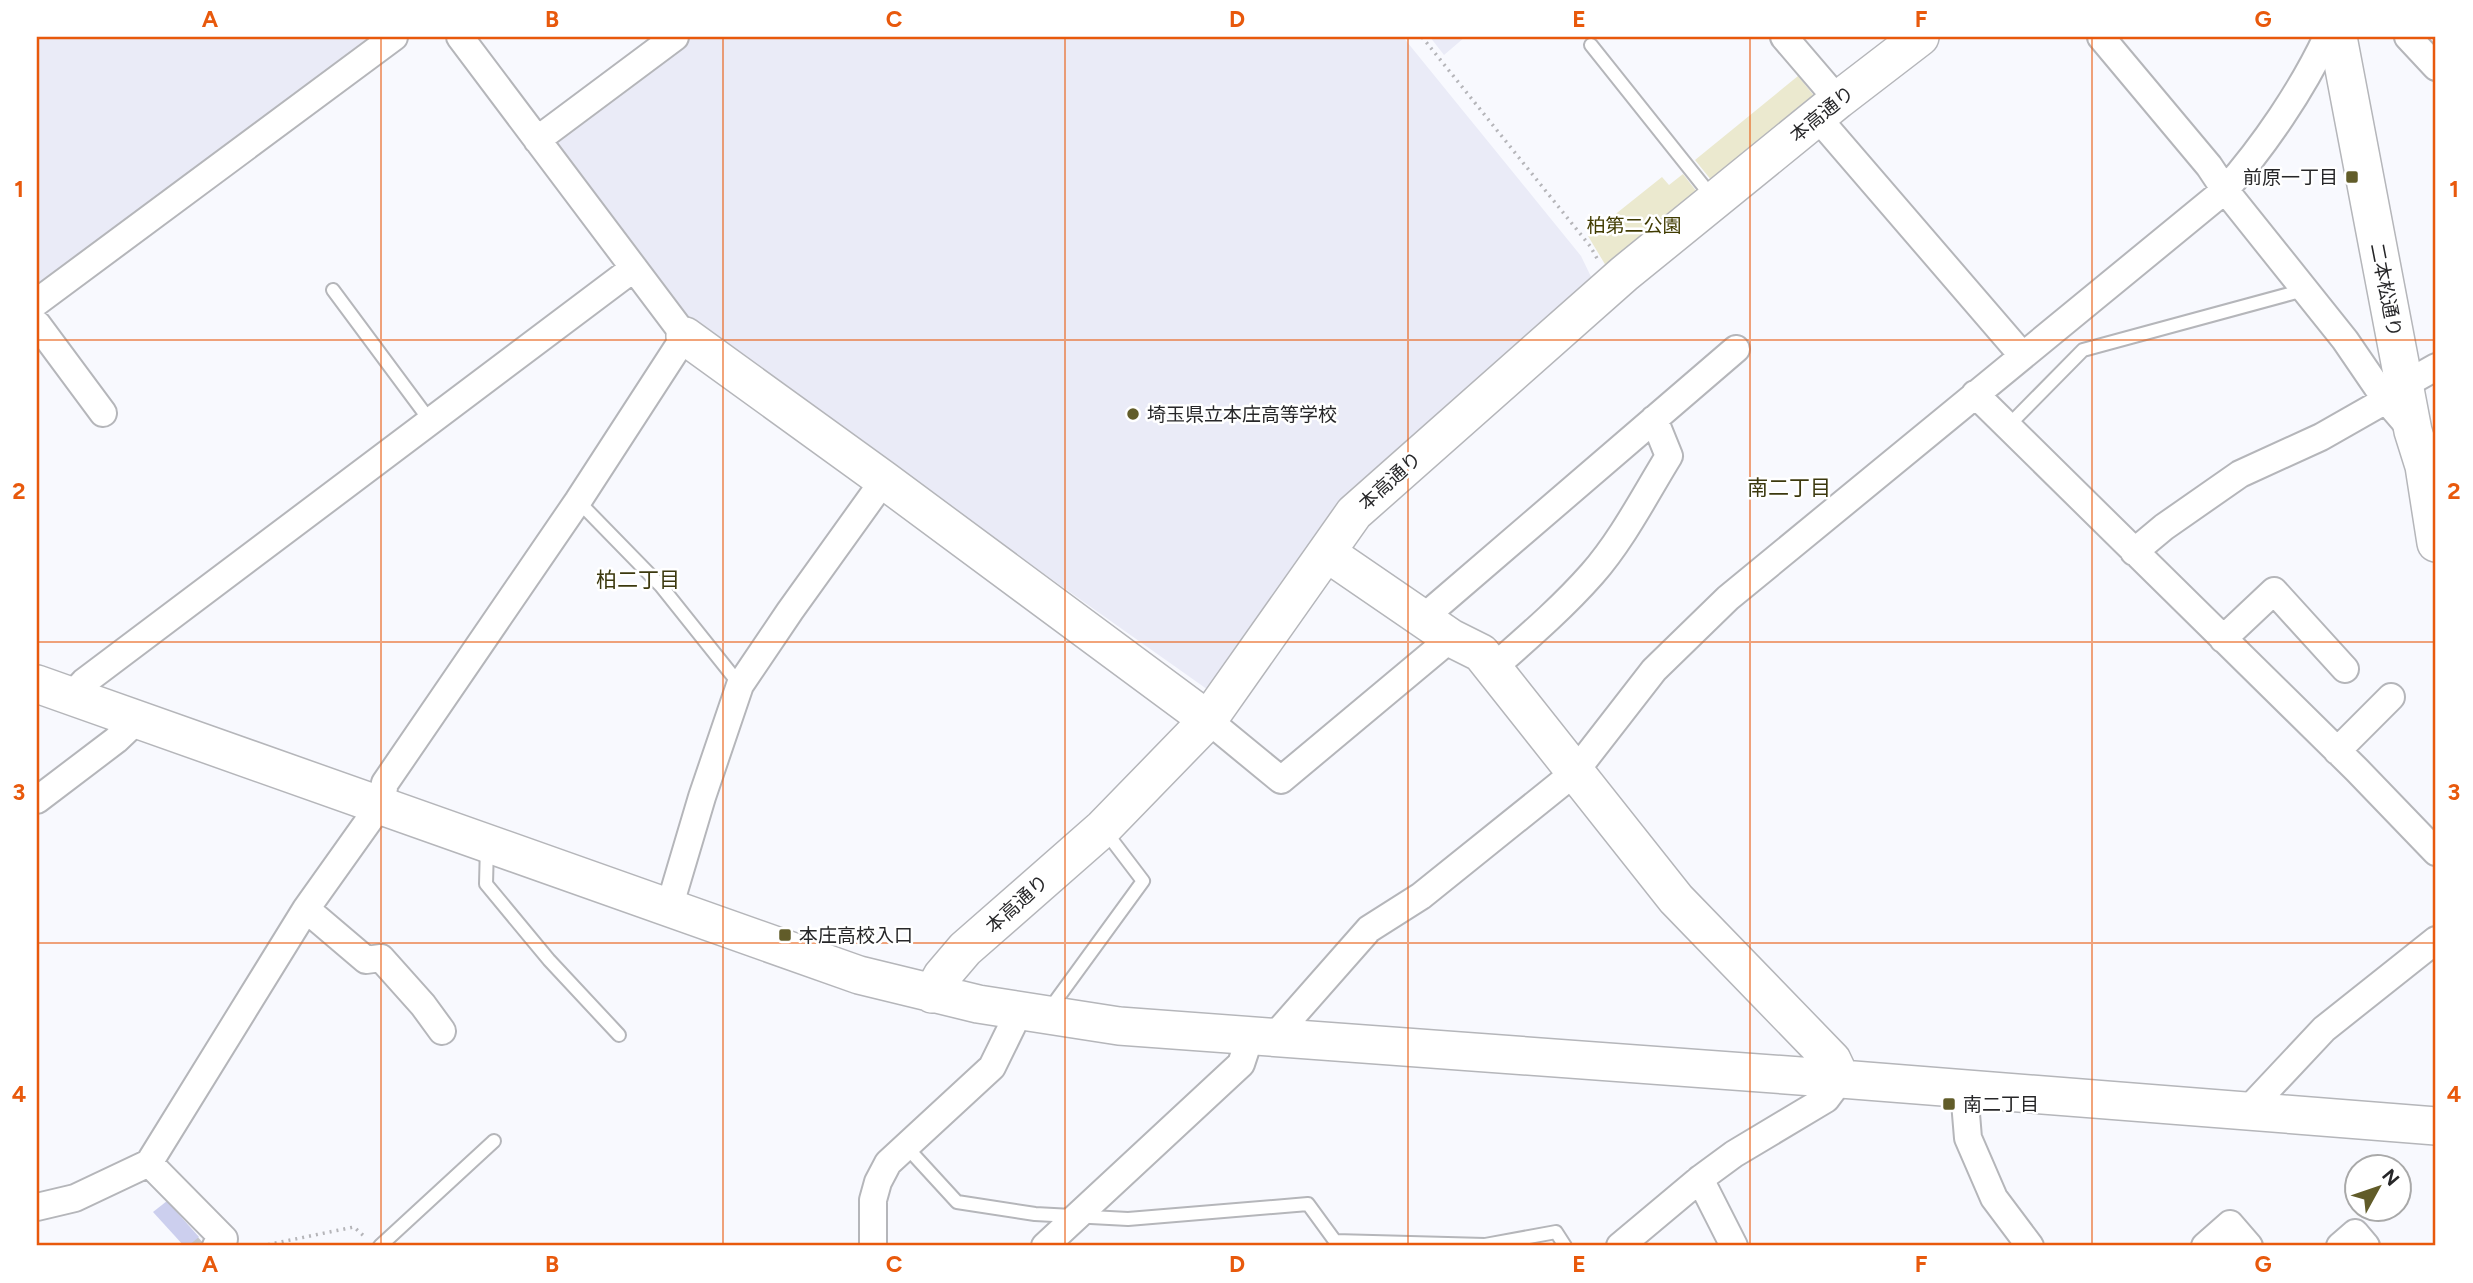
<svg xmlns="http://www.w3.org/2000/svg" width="2473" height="1283" font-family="Figtree,'Noto Sans JP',sans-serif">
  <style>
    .built { fill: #eaebf7 }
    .green { fill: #ebe9cf }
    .shadow { fill: #0003 }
    .building { fill: #cccfee }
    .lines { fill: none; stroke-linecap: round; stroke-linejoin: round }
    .lane-casing { stroke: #b5b6ba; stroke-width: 16 }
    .street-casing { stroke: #b5b6ba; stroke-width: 30 }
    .secondary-casing { stroke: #b5b6ba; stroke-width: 40 }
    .path { stroke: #b5b5b9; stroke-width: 3.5; stroke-dasharray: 2 5; stroke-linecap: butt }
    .lane { stroke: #fff; stroke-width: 12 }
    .street { stroke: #fff; stroke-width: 26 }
    .secondary { stroke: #fff; stroke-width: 37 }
    .grid { fill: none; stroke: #e8590c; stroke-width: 2; stroke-opacity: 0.55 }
    .poi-dot { fill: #615c29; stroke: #fff; stroke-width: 2.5 }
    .labels { text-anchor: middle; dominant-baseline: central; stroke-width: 5; stroke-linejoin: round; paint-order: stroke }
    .street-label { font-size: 19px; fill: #272729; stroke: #fff }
    .poi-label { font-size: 19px; fill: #272729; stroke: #fff; text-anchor: start }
    .park-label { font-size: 19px; fill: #403b01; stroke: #fff }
    .neighbourhood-label { font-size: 21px; fill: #3c390e; stroke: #fff }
    .neatline { fill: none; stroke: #e8590c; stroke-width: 2.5 }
    .grid-label { font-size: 23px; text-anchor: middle; font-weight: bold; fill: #e8590c }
  </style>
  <rect width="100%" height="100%" fill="#f8f9fe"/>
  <path class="built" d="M 37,37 L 385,37 L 37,296 Z
    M 691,37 L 1403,37 L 1581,256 L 1595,285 L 1344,505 L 1211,692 L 690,323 L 558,146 L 559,135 Z
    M 1430,37 L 1465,37 L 1444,55 Z"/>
  <path class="green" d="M 1798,76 L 1819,102 L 1716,186 L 1695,160 Z
    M 1683,174 L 1697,192 L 1609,271 L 1588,236 L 1662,177 L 1669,185 Z"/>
  <path class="shadow" d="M 175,1212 L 206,1246 L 186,1246 L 156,1213 Z"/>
  <path class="building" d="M 167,1201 L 199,1237 L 188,1246 L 184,1246 L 153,1212 Z"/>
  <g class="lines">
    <defs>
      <path id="lane" d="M 1591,45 L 1713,198
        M 333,290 L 431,422
        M 2009,425 L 2083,350 L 2304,290
        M 578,501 L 661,586 L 740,685
        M 487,845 L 486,884 L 549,960 L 619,1035
        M 1049,1010 L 1143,881 L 1105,831
        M 907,1144 L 912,1153 L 957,1202 L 1035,1214 L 1128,1219 L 1308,1204 L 1335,1241 L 1485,1245 L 1556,1232 L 1565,1246
        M 380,1246 L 494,1141"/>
      <path id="street" d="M 1784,37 L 1838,100
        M 2101,37 L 2209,166 L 2225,190 L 2345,340 L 2386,400 L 2412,430
        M 2408,37 L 2436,67
        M 1817,117 L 2022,355
        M 537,140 L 675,37
        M 37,302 L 394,37
        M 37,324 L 103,413
        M 2404,385 L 2436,367
        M 1975,394 L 2357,770 L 2436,852
        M 2134,552 L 2164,527 L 2240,474 L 2321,437 L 2386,400
        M 1423,618 L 1736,349
        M 2223,639 L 2274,591 L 2345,669
        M 1493,668 C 1527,638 1562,608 1592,574 C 1622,540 1645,495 1669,456 L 1654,419
        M 71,696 L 84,682 L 634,268
        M 1208,720 L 1281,780 L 1451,638
        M 2337,751 L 2391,697
        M 37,800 L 116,740 L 136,721
        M 669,908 L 702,797 L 740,685 L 790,611 L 884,480
        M 306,909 L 366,960 L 381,958 L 423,1005 L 442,1031
        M 1272,1039 L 1369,929 L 1421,896 L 1574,773 L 1654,670 L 1728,598 L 2225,190 C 2264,146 2302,90 2327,37
        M 1964,1090 L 1968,1138 L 1994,1198 L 2030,1246
        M 2247,1111 L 2324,1029 L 2436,940
        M 149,1163 L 224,1239 L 216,1246
        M 1700,1179 L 1734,1246
        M 37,1207 L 75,1198 L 149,1163 L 306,909 L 380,805 L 385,783 L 578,501 L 685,336 L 460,37
        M 873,1246 L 873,1200 L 878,1182 L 888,1163 L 992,1067 L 1019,1012
        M 1045,1246 L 1241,1064 L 1250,1037
        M 1620,1246 L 1700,1179 L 1734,1154 L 1826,1099 L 1841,1079
        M 2205,1246 L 2230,1224 L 2249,1246
        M 2340,1246 L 2355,1233 L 2366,1246"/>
      <path id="secondary" d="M 2338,37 L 2413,431 L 2424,466 L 2436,543
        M 685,336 L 884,480 L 1208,720
        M 1327,553 L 1451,638 L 1481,653 L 1676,899 L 1832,1060 L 1841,1079
        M 37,684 L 859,975 L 978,1004 L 1119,1026 L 1841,1079 L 2436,1126
        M 932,994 L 942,976 L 965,949 L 1103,828 L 1208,720 L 1354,513 L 1624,274 L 1838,100 L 1920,37"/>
    </defs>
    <use href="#lane" class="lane-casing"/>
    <use href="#street" class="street-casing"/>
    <use href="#secondary" class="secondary-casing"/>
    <path class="path" d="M 1422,37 L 1590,246 L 1598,260
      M 261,1246 L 354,1227 L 366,1238"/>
    <use href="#lane" class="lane"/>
    <use href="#street" class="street"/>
    <use href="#secondary" class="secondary"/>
  </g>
  <path class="grid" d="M 381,37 L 381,1246M 723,37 L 723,1246M 1065,37 L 1065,1246M 1408,37 L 1408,1246M 1750,37 L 1750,1246M 2092,37 L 2092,1246M 37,340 L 2436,340M 37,642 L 2436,642M 37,943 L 2436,943"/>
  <g class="poi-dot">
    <rect x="2345" y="170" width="14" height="14" rx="3.5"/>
    <circle cx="1133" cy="414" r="7"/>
    <rect x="778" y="928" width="14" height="14" rx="3.5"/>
    <rect x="1942" y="1097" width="14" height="14" rx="3.5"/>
  </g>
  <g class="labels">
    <g class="street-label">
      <text transform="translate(1822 114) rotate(-39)">本高通り</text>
      <text transform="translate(2386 290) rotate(79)">二本松通り</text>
      <text transform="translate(1390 481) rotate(-42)">本高通り</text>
      <text transform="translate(1017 904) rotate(-42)">本高通り</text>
    </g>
    <g class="poi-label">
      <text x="2338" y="177" text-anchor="end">前原一丁目</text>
      <text x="1147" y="414">埼玉県立本庄高等学校</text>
      <text x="799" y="935">本庄高校入口</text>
      <text x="1963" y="1104">南二丁目</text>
    </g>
    <g class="park-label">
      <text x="1634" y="225">柏第二公園</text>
    </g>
    <g class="neighbourhood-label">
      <text x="1789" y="487">南二丁目</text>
      <text x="638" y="579">柏二丁目</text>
    </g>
  </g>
  <rect width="2473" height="1283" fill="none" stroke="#ffffff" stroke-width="77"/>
  <g transform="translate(2378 1188) rotate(50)"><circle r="33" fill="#ffffff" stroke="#a9a9a9" stroke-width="2"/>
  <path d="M0-5L12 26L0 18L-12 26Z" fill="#615c29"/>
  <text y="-10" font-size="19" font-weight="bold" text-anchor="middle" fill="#272729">N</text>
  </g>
  <rect x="38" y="38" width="2396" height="1206" class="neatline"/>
  <g class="grid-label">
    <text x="210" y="27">A</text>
    <text x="552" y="27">B</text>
    <text x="894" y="27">C</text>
    <text x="1237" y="27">D</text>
    <text x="1579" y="27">E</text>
    <text x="1921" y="27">F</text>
    <text x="2263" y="27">G</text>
    <text x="19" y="197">1</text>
    <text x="2454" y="197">1</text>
    <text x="19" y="499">2</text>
    <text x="2454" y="499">2</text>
    <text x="19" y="800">3</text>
    <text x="2454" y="800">3</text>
    <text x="19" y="1102">4</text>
    <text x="2454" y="1102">4</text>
    <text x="210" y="1272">A</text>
    <text x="552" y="1272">B</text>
    <text x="894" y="1272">C</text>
    <text x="1237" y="1272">D</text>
    <text x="1579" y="1272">E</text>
    <text x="1921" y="1272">F</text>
    <text x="2263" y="1272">G</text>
  </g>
</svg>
